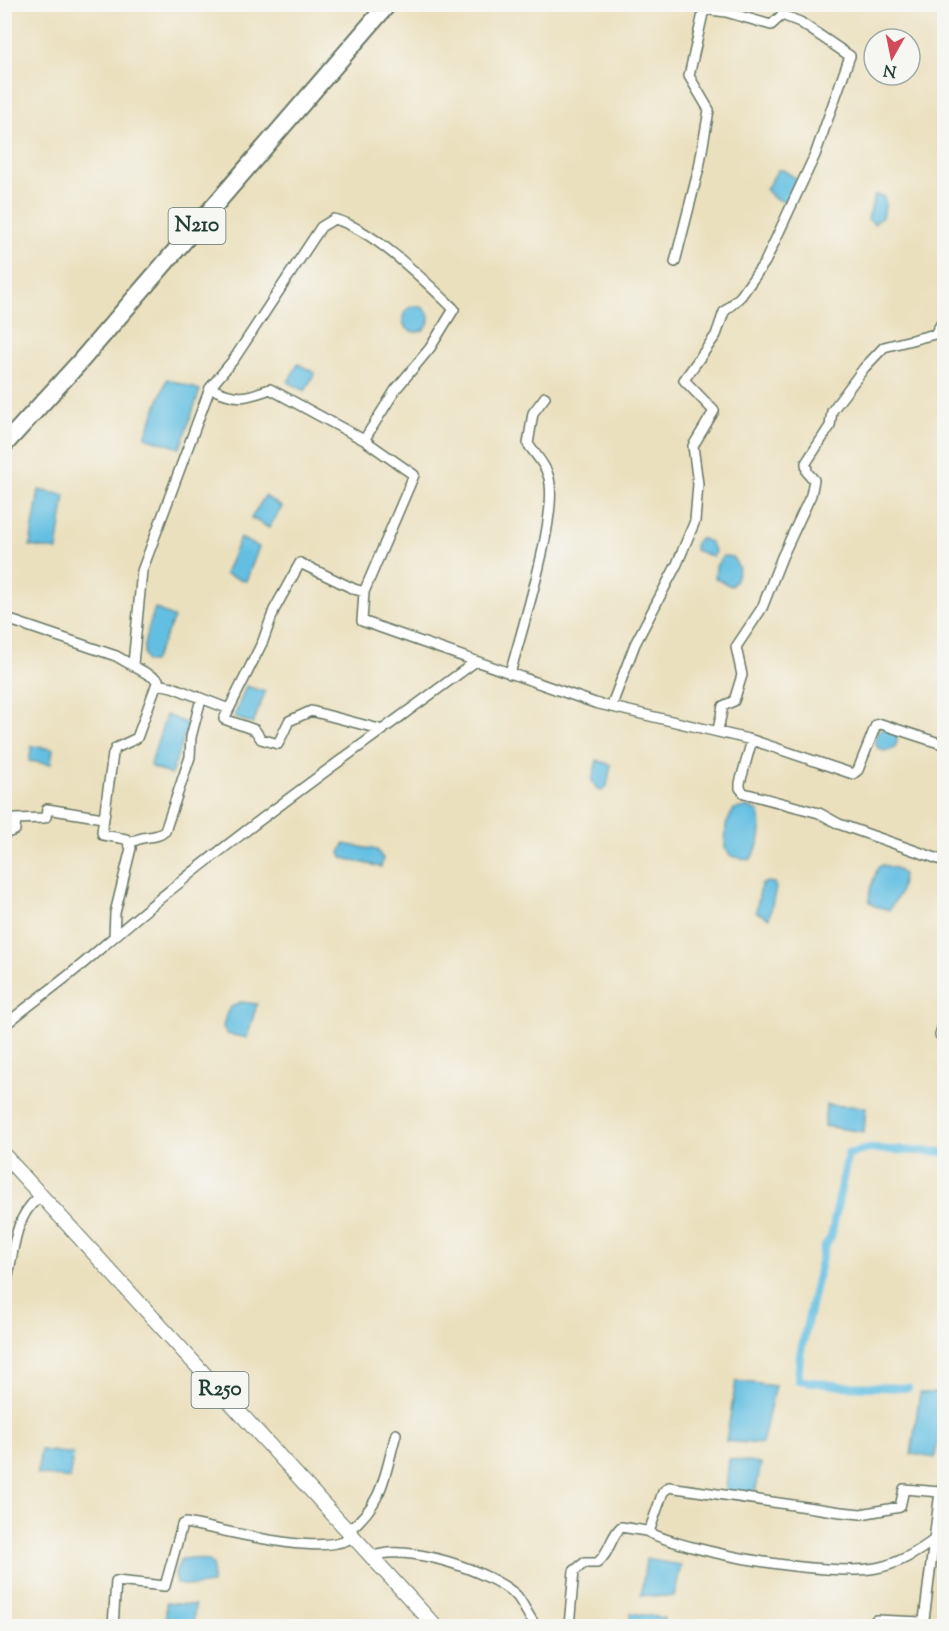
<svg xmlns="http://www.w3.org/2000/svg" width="949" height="1631" font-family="'Sorts Mill Goudy',serif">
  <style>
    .water { fill: #64bfe2; stroke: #427e8b; stroke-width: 1.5 }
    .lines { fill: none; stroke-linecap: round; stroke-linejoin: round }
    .canal { stroke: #64bfe2; stroke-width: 8 }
    .street-casing { stroke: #667664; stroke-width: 12 }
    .primary-casing { stroke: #667664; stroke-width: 16 }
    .highway-casing { stroke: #667664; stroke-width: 20 }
    .street { stroke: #fff; stroke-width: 9 }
    .primary { stroke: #fff; stroke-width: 14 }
    .highway { stroke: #fff; stroke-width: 16 }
    .labels { text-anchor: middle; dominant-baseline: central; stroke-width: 5; stroke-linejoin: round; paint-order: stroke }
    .shield { fill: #f6f6f2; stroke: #60746d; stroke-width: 1.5 }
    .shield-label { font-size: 21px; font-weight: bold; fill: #1f3d34 }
  </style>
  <rect width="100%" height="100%" fill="#f6f6f2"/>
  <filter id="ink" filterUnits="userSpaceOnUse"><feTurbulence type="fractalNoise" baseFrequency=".0167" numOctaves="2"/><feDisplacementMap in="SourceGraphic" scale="12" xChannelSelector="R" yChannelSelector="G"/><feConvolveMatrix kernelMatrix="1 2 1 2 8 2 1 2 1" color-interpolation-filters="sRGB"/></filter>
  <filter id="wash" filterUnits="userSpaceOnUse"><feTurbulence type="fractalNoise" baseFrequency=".008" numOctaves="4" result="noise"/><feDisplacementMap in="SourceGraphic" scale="24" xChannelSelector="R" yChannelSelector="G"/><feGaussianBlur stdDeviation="1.35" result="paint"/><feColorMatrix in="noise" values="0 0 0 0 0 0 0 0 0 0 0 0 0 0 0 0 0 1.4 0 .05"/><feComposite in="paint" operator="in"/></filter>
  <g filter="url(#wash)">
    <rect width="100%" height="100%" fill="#ebe0be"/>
    <path class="water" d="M 778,170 L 783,170 L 797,179 L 798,182 L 787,202 L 774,198 L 766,189 Z
      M 875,195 L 883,196 L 886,204 L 882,217 L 874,224 L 868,219 Z
      M403 319a13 13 0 1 1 26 0a13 13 0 1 1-26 0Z
      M 298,364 L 315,373 L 305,391 L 288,382 Z
      M 167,379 L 200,390 L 180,448 L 145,437 Z
      M 39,490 L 65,495 L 57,550 L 30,546 Z
      M 265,496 L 282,507 L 269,528 L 251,518 Z
      M 240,538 L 259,547 L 246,581 L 225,574 Z
      M 700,538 L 710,542 L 715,551 L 713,557 L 695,550 L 695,543 Z
      M 723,556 L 733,557 L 739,569 L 735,582 L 731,586 L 715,578 L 716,566 Z
      M 155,608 L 174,618 L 153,662 L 147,662 C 138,649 151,623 155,608 Z
      M 246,686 L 265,692 L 253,724 L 234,717 Z
      M 166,715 L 188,724 L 171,775 L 150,766 Z
      M875 740a11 11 0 1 1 22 0a11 11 0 1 1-22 0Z
      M 32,746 L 53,749 L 51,764 L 29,761 Z
      M 597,760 L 611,765 L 607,786 L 602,791 L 597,789 L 592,781 Z
      M 747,807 L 759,812 C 763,831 761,844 750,860 L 731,856 L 725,848 L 726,825 L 734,809 Z
      M 344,844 L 377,850 L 383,859 L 381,867 L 343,858 L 340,853 Z
      M 883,865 L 895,868 L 903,874 L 900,893 L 889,910 L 875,906 L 869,901 L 870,890 L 878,867 Z
      M 767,882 L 774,883 L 776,888 L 769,918 L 756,912 L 761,885 Z
      M 241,1002 L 257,1004 L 247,1038 L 227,1034 L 223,1027 C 226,1013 227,1007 241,1002 Z
      M 826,1105 L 866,1107 L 864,1132 L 824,1126 Z
      M 736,1381 L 775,1386 L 762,1444 L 726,1441 Z
      M 920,1393 L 943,1393 L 935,1458 L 911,1454 Z
      M 41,1450 L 73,1454 L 70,1479 L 37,1474 Z
      M 729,1459 L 761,1464 L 754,1498 L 725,1496 Z
      M 193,1558 L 209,1561 L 213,1565 L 212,1584 L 194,1586 L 177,1584 L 175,1573 L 181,1559 Z
      M 646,1559 L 681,1565 L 674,1597 L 641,1595 Z
      M 166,1603 L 195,1605 L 193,1626 L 166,1626 Z
      M 631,1613 L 664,1618 L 662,1626 L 629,1626 Z"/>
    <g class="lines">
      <path class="canal" d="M 908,1388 L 841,1386 L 798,1380 L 800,1355 L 824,1248 L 831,1237 L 848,1154 L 869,1149 L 944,1152"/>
    </g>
  </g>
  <g filter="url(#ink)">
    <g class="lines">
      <defs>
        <path id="street" d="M 675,262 L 699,168 L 709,110 L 689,76 L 704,9 L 726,12 L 771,25 L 782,15 L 784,4
          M 210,388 C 237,400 243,399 270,389 L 364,440 L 414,475 L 364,592 L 362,621 L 595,703 L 752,740 L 853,774 L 858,770 L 876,725 L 881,724 L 939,743
          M 364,592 L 354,589 L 300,563 L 274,610 L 263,641 L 224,719 L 255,730 L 261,739 L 278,744 L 289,721 L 311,711 L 383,730
          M 4,618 L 116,656 L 158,680 L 137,738 L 116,748 L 113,754 L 102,832 L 103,835 L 126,839 L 131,848 L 115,913 L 114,936
          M 133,664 L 142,571 L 210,388 L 234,359 L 321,227 L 334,219 C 373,229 425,281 454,309 L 430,348 L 396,389 L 364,440
          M 510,674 C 520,635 561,509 548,475 C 545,464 534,453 528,444 L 533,413 L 545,397
          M 158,684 L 172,687 L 229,709
          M 611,707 L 635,644 L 677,564 L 695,521 L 698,484 L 693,446 L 714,411 L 684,380 L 716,335 L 724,312 L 741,296 L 765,262 L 815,155 L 850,56 L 800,22 L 782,15
          M 718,730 L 723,706 L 734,701 L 742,675 L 736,647 L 762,608 L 782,557 L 811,495 L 814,480 L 807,472 L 806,463 L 830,426 L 832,411 L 864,368 L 884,347 L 935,334 L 944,319
          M 752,740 L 740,783 L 740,788 L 744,793 L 819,813 L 839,824 L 944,861
          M 4,834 L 15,830 L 16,819 L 44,818 L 46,817 L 47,809 L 103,818
          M 131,843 C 142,834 156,840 165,831 L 190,757 L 191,737 L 201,699
          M 4,1026 C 33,1001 65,980 93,955 C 214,849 346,757 475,662
          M 940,1035 L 944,1022
          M 4,1292 C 14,1261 11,1221 37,1199
          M 348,1531 C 384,1502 384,1477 396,1434
          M 646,1531 C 689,1553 828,1577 876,1568 C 898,1564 916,1553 934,1540
          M 372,1557 C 405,1542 490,1571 516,1595 C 522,1601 529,1618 536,1626
          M 113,1626 L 116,1581 L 165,1586 L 182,1525 L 186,1523 C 225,1530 312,1555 347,1540
          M 569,1626 L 574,1571 L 584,1563 L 597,1563 C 610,1553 610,1537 621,1527 L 646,1531 L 650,1529 L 663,1492 L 669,1487 L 841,1512 L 861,1514 L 900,1507 L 904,1489 L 940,1492
          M 869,1626 L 876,1620 L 921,1622 L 924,1620 L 940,1492 L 944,1483"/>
        <path id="primary" d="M 4,1155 L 435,1626"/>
        <path id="highway" d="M 4,445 L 78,364 L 388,4"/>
      </defs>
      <use href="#street" class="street-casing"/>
      <use href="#primary" class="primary-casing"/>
      <use href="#highway" class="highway-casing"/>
      <use href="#street" class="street"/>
      <use href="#primary" class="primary"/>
      <use href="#highway" class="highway"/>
    </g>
  </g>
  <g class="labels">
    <g class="shield">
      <rect x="168.5" y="208" width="57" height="36" rx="4.5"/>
      <rect x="191.5" y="1372" width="57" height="36" rx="4.5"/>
    </g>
    <g class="shield-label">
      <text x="197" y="226">N210</text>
      <text x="220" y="1390">R250</text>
    </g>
  </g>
  <rect width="949" height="1631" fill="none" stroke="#f6f6f2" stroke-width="24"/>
  <g transform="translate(892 57) rotate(189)"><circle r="28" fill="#f6f6f2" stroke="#a0aca6" stroke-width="1.5"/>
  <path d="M0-4.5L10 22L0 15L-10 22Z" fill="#d1495b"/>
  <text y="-9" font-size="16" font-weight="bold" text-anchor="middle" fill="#1f3d34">N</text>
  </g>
</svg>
